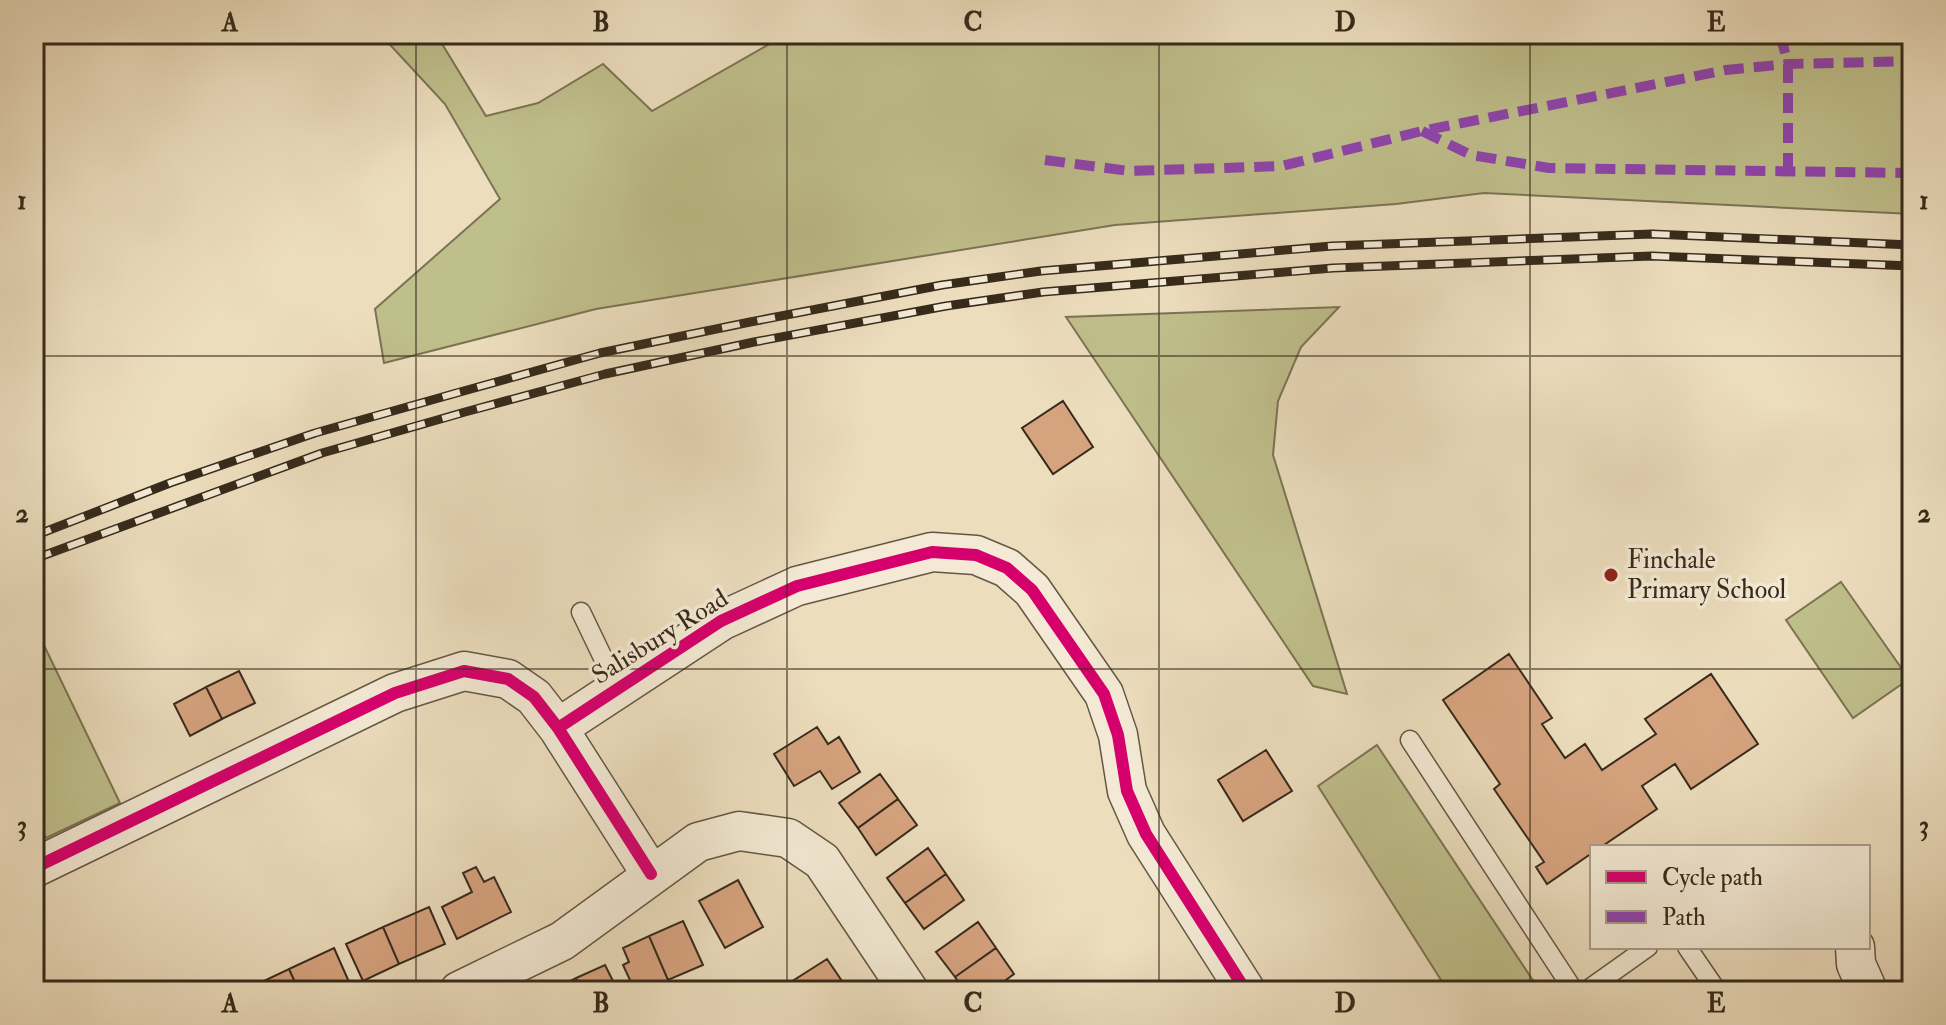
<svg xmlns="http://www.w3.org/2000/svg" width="1946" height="1025" font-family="'IM FELL Double Pica',serif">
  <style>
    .green { fill: #bfbf8c; stroke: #7b7454; stroke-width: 2 }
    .building { fill: #d6a37f; stroke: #372a1b; stroke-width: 2 }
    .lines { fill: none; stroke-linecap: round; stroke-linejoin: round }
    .service-casing { stroke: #645744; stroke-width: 21 }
    .minor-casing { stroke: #645744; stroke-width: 41 }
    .path { stroke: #372a1b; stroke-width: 5; stroke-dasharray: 2 4; stroke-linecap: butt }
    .service { stroke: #f3e9d4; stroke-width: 18 }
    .minor { stroke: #f3e9d4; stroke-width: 38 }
    .rail-casing { stroke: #372a1b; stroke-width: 9 }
    .rail { stroke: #f3e9d4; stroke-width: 6; stroke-dasharray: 18; stroke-linecap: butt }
    .quiet { stroke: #8e44ad; stroke-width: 10; stroke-dasharray: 20 10; stroke-linecap: butt }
    .cycleway-casing { stroke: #f3e9d4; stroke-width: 17 }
    .cycleway { stroke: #d6006c; stroke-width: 12 }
    .grid { fill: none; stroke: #372a1b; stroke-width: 2; stroke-opacity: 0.55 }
    .poi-dot { fill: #8f2418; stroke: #f3e9d4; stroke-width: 3 }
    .labels { text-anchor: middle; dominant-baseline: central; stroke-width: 7; stroke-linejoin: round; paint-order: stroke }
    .poi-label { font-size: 26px; fill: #372a1b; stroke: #f3e9d4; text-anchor: start }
    .street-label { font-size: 26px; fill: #372a1b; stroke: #f3e9d4 }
    .neatline { fill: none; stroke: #372a1b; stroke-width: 3 }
    .grid-label { font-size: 26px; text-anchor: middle; font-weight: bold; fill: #372a1b }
  </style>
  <rect width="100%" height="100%" fill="#ecddbd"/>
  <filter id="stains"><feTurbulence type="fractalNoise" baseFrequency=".0025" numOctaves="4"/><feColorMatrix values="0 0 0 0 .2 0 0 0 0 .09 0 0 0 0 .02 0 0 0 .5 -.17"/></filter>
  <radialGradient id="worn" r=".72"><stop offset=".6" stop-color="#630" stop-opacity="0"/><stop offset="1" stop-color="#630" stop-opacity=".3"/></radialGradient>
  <path class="green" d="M 380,34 L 436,34 L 486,116 L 538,103 L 603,64 L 652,111 L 787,34 L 1912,34 L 1912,214 L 1484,193 L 1396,204 L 1115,225 L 596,309 L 384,363 L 375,309 L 500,199 L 445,104 Z
    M 1339,307 L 1301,347 L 1278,401 L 1273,455 L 1347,694 L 1313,686 L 1066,317 Z
    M 1841,582 L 1909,679 L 1853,718 L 1786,620 Z
    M 40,637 L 120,803 L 46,838 L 34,819 L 34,642 Z
    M 1377,745 L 1540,991 L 1448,991 L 1318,786 Z"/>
  <path class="building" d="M 1063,401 L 1093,447 L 1053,474 L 1022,428 Z
    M 1509,654 L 1552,718 L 1542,724 L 1565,758 L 1585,744 L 1602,770 L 1656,734 L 1645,719 L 1711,674 L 1758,744 L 1691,789 L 1675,764 L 1642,786 L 1657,809 L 1601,847 L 1592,847 L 1592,853 L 1547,884 L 1536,867 L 1544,862 L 1494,789 L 1500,784 L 1443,700 Z
    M 239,671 L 255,703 L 222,719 L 206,687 Z
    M 206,687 L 222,719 L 190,736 L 174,704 Z
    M 817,727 L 828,744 L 839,737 L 860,772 L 832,789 L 820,771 L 794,786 L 774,754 Z
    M 1266,750 L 1292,791 L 1243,821 L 1218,780 Z
    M 880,774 L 898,799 L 858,828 L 839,803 Z
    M 898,799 L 917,825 L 876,855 L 858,828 Z
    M 928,848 L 946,874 L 905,903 L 887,878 Z
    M 476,867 L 484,882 L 494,877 L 511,912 L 457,939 L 442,907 L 472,892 L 463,873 Z
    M 946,874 L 964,900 L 924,929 L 905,903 Z
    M 738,880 L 763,927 L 725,948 L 699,901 Z
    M 429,907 L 445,944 L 399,964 L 383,927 Z
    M 683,921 L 703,965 L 668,980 L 649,936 Z
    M 978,922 L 996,948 L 955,977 L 936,952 Z
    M 383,927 L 399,964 L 363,981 L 346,944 Z
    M 649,936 L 668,980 L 660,984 L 663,991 L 635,991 L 623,965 L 629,962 L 623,948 Z
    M 334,948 L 353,991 L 299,991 L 289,969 Z
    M 996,948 L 1014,974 L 991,991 L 965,991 L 955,977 Z
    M 827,959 L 844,984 L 834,991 L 786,991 L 783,987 Z
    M 605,965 L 618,991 L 582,991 L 576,978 Z
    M 289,969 L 299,991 L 248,991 L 247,989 Z
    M 576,978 L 582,991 L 550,991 Z"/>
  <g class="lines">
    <defs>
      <path id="service" d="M 581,612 L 617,687
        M 1410,740 L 1574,991
        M 1687,947 L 1717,991
        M 1586,991 L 1648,947"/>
      <path id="minor" d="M 558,728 L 721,621 L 797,586 L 932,552 L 976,555 L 1007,568 L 1032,590 L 1104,694 L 1118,735 L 1127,791 L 1146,834 L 1246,991
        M 34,868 L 395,693 L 464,671 L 508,679 L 534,697 L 558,728 L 651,874
        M 1855,947 L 1856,964 L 1868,991
        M 459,991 L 562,941 L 698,842 L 739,831 L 788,838 L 822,861 L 909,991"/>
    </defs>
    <use href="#service" class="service-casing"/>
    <use href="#minor" class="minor-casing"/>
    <path class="path" d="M 34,819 L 40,829
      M 34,966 L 47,991"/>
    <use href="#service" class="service"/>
    <use href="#minor" class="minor"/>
    <defs>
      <path id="rail" d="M 34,536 L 170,483 L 315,433 L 460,392 L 600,353 L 750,322 L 942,285 L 1041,271 L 1332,246 L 1652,234 L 1912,245
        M 34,559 L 322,453 L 465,412 L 605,374 L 754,342 L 946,306 L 1043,292 L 1333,268 L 1652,256 L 1912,266"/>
    </defs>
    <use href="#rail" class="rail-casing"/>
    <use href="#rail" class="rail"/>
    <path class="quiet" d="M 1780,34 L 1788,64 L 1788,171
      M 1422,131 L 1471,155 L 1549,168 L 1912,173
      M 1045,160 L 1129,171 L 1282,166 L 1422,131 L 1726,70 L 1788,64 L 1912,61"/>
    <defs>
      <path id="cycleway" d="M 558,728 L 721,621 L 797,586 L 932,552 L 976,555 L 1007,568 L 1032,590 L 1104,694 L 1118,735 L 1127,791 L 1146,834 L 1246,991
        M 34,868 L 395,693 L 464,671 L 508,679 L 534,697 L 558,728 L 651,874"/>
    </defs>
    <use href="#cycleway" class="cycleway-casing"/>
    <use href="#cycleway" class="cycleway"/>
  </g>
  <path class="grid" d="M 416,34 L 416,991M 787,34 L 787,991M 1159,34 L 1159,991M 1530,34 L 1530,991M 34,356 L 1912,356M 34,669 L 1912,669"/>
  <circle class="poi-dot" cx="1611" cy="575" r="8"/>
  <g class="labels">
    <g class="poi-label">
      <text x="1627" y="560">Finchale<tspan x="1627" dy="30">Primary School</tspan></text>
    </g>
    <g class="street-label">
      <text transform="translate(660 637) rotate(-32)">Salisbury Road</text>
    </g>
  </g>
  <rect width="1946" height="1025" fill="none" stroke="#ecddbd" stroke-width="88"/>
  <rect x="1590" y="845" width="280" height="104" fill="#f3e9d4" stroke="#a89d8a" stroke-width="2"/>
  <rect x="1606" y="871" width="40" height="12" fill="#d6006c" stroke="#a89d8a" stroke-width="2"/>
  <text x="1662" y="885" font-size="24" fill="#372a1b">Cycle path</text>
  <rect x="1606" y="911" width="40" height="12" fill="#8e44ad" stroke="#a89d8a" stroke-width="2"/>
  <text x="1662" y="925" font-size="24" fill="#372a1b">Path</text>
  <rect x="44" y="44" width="1858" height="937" class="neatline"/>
  <g class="grid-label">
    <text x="230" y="31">A</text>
    <text x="601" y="31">B</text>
    <text x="973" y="31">C</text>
    <text x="1345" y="31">D</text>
    <text x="1716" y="31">E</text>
    <text x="22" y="209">1</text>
    <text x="1924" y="209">1</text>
    <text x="22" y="522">2</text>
    <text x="1924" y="522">2</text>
    <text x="22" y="834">3</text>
    <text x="1924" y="834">3</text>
    <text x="230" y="1012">A</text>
    <text x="601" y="1012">B</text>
    <text x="973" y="1012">C</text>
    <text x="1345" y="1012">D</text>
    <text x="1716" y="1012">E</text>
  </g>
  <rect width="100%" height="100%" filter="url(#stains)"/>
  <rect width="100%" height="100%" fill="url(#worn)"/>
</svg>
